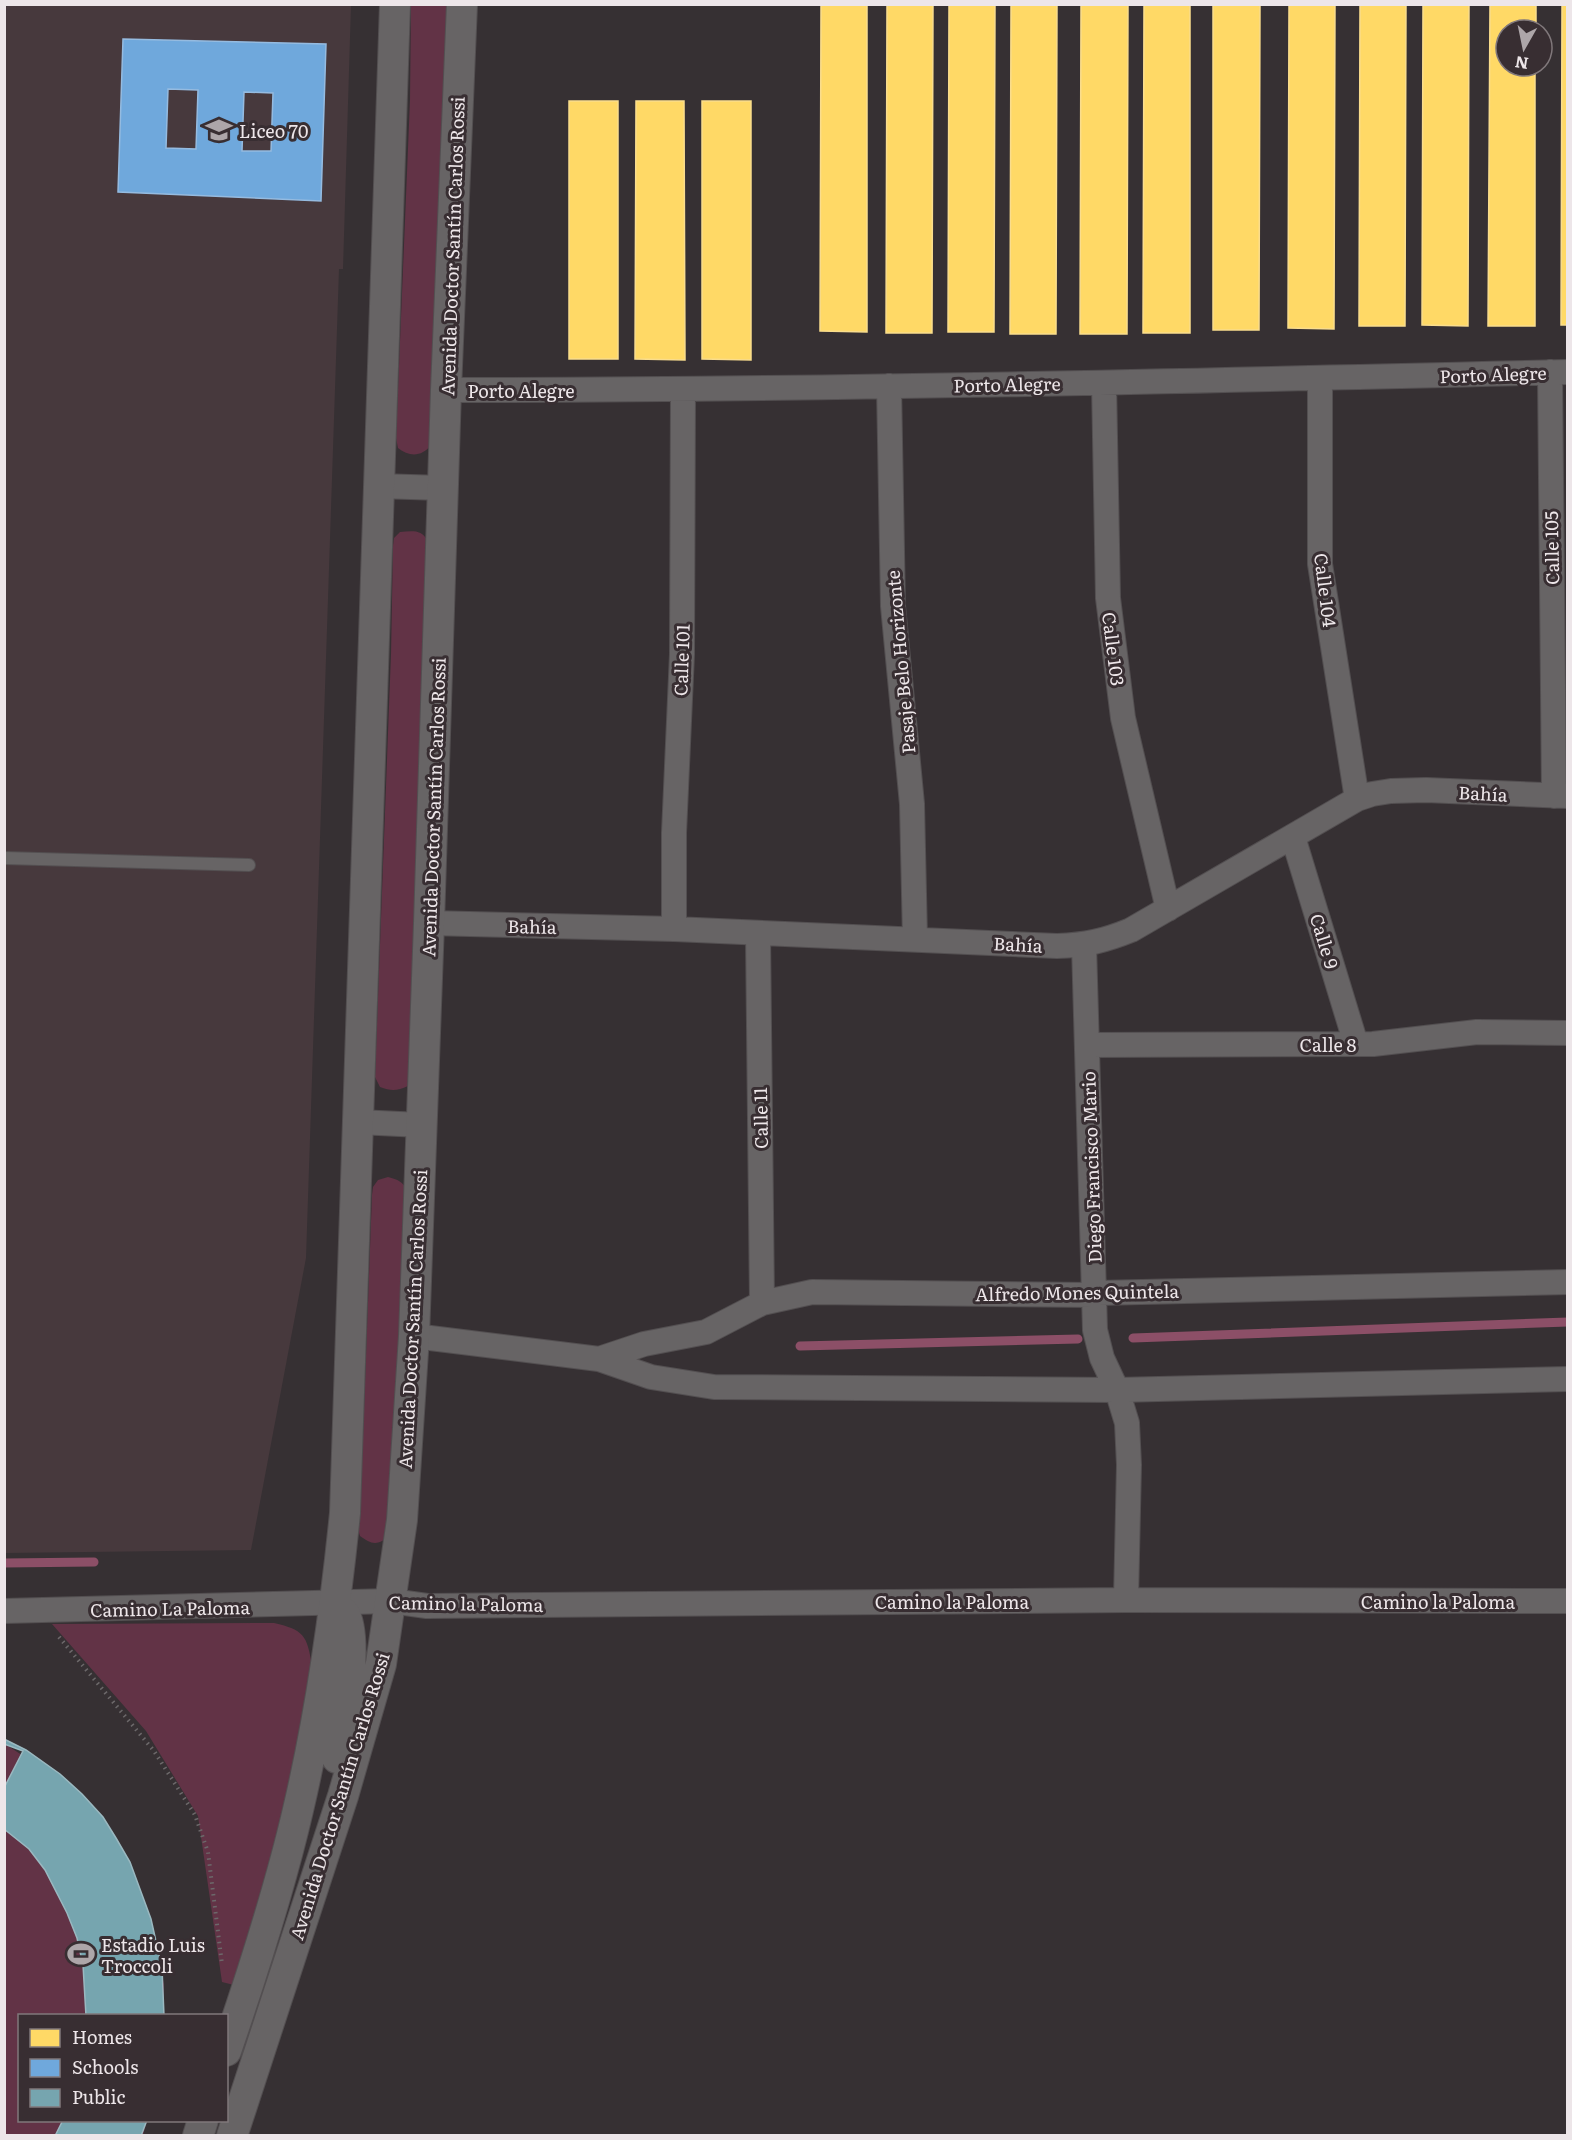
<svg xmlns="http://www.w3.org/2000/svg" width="1572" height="2140" font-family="Literata,serif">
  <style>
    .built { fill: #47393d }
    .green { fill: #623346 }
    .homes { fill: #ffd966; stroke: #fadd8d; stroke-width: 1.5 }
    .schools { fill: #6fa8dc; stroke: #95bbe0; stroke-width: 1.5; fill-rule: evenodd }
    .public { fill: #76a5af; stroke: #9ab8c0; stroke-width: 1.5 }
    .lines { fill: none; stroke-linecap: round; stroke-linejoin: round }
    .stream { stroke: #8c4f67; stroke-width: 9 }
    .service-casing { stroke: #534f51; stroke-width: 14 }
    .minor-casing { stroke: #534f51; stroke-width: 26 }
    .tertiary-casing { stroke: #534f51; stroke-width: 32 }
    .path { stroke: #6c686a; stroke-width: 4; stroke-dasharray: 1.5 4.5; stroke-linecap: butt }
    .service { stroke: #676465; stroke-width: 12 }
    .minor { stroke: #676465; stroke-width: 24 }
    .tertiary { stroke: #676465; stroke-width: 30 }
    .labels { text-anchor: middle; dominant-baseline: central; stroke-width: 6; stroke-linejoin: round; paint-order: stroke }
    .poi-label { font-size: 18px; fill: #ede6e9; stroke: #382e32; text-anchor: start }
    .street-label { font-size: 18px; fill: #ede6e9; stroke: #382e32 }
  </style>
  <rect width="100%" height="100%" fill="#363033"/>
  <path class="built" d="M 4,5 L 351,5 L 343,269 L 339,269 L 306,1258 L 251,1550 L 5,1553 Z"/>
  <path class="green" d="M 411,5 L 447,5 L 431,445 C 422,457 409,457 398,448 L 396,438 L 410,100 Z
    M 400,532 C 411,531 422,529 427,540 L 410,1077 L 408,1086 C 397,1091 391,1091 380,1087 L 375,1077 L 391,654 L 393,546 L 394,538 Z
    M 388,1177 C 398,1180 403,1181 407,1191 L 392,1498 L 384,1540 C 374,1546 369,1542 360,1536 L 357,1526 L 363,1436 L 372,1195 L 373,1187 L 378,1180 Z
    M 274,1623 C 304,1630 307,1635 312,1666 L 283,1815 L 234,1985 L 222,1982 L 198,1816 L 146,1731 L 52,1624 Z
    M 5,1744 L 71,1787 L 150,1924 L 164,1984 L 164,2015 L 20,2016 L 20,2120 L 147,2121 L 143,2135 L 5,2135 Z"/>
  <path class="homes" d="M 821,4 L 867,4 L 867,332 L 820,331 Z
    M 887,4 L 933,4 L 932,333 L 886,333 Z
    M 949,4 L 995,4 L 994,332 L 948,332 Z
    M 1011,4 L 1057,4 L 1056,334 L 1010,334 Z
    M 1081,4 L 1128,4 L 1127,334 L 1080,334 Z
    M 1144,4 L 1190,4 L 1190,333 L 1143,333 Z
    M 1213,4 L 1260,4 L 1259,330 L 1213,330 Z
    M 1289,4 L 1335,4 L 1334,329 L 1288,328 Z
    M 1360,4 L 1406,4 L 1405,326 L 1359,326 Z
    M 1423,4 L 1469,4 L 1468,326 L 1422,325 Z
    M 1490,4 L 1536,4 L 1536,30 L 1506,30 L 1506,66 L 1535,66 L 1535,326 L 1488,326 Z
    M 1562,4 L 1568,4 L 1568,325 L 1561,325 Z
    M 569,101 L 618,101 L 618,359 L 569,359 Z
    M 636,101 L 684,101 L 685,360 L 635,359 Z
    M 702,101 L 751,101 L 751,360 L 702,359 Z"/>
  <path class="schools" d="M 123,39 L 326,44 L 321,201 L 118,192 ZM 168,89 L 198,90 L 196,149 L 166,148 ZM 244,92 L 273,93 L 271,151 L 242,151 Z"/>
  <path class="public" d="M 4,1739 L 26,1750 L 60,1774 L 82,1794 L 103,1817 L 116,1838 L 130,1862 L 151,1919 L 162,1968 L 164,2016 L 86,2016 L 83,1965 L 77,1938 L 67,1913 L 45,1870 L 29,1849 L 4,1829 L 4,1788 L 23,1751 L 4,1744 Z
    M 63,2120 L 147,2120 L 141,2136 L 55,2136 Z"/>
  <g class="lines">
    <path class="stream" d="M 1133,1338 L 1568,1322
      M 800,1346 L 1078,1339
      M 4,1563 L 94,1562"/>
    <defs>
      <path id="service" d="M 4,858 L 249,865"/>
      <path id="minor" d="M 1550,372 L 1554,796
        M 1320,379 L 1320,564 L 1357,799
        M 1104,383 L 1108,598 L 1123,718 L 1168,909
        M 889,386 L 893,606 L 912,804 L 915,939
        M 446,390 C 820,390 1194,381 1568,372
        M 378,486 L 443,488
        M 1293,837 L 1356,1044
        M 429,923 L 674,929 L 1057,946 C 1086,945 1104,941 1131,930 L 1357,799 L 1372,794 L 1391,791 L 1426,790 L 1568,796
        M 674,929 L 674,833 L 682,654 L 683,390
        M 758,934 L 762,1303
        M 1084,945 L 1095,1330 L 1102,1358 L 1117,1390 L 1127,1423 L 1129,1465 L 1126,1600
        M 1087,1045 L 1373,1044 L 1477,1032 L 1568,1033
        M 358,1122 L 421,1125
        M 414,1336 L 599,1359 L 644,1344 L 706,1332 L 762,1303 L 812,1292 L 1094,1295 L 1098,1293 L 1568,1282
        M 599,1359 L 651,1377 L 714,1387 L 1117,1390 L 1568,1379
        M 4,1611 L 391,1601 L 427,1606 L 1126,1600 L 1568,1601"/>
      <path id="tertiary" d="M 337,1758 C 343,1728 360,1638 344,1613
        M 226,2051 C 253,1972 279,1892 298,1810 C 321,1712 335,1613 345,1513 L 395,4
        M 198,2136 L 203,2120
        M 232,2136 L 343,1796 L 381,1664 L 402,1520 L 414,1336 L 429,923 L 446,390 L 462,4"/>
    </defs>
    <use href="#service" class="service-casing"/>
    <use href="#minor" class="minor-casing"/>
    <use href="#tertiary" class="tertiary-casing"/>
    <path class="path" d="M 59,1637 L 154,1751 L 195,1815 L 208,1852 L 222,1964"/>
    <use href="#service" class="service"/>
    <use href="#minor" class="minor"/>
    <use href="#tertiary" class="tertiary"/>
  </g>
  <defs>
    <symbol id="school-bare" viewBox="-9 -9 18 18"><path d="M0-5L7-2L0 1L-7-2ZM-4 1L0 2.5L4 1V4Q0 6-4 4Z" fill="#ada6a9" stroke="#382e32" stroke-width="2.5" paint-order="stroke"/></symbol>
    <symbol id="stadium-bare" viewBox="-9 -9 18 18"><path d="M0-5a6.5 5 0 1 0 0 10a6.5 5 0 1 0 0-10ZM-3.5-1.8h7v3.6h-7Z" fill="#ada6a9" stroke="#382e32" stroke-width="2.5" paint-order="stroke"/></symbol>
  </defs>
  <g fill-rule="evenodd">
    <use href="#school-bare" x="200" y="111" width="38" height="38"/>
    <use href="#stadium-bare" x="62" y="1935" width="38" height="38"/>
  </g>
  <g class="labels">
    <g class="poi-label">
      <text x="239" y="130">Liceo 70</text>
      <text x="101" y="1944">Estadio Luis<tspan x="101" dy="21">Troccoli</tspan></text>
    </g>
    <g class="street-label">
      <text transform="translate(452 246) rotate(-88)">Avenida Doctor Santín Carlos Rossi</text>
      <text transform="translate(1493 374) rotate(-2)">Porto Alegre</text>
      <text transform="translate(1007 384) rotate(-1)">Porto Alegre</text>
      <text x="521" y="390">Porto Alegre</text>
      <text transform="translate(1551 548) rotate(-91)">Calle 105</text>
      <text transform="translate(1326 590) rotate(83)">Calle 104</text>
      <text transform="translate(1114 649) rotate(83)">Calle 103</text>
      <text transform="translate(681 660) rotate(-88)">Calle 101</text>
      <text transform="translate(900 662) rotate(-95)">Pasaje Belo Horizonte</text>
      <text transform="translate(1483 793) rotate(3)">Bahía</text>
      <text transform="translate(433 807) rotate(-88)">Avenida Doctor Santín Carlos Rossi</text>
      <text transform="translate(532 926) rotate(1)">Bahía</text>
      <text transform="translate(1325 941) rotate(73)">Calle 9</text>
      <text transform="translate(1018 944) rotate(3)">Bahía</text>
      <text x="1328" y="1044">Calle 8</text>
      <text transform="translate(760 1118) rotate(-91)">Calle 11</text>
      <text transform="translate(1091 1167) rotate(-92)">Diego Francisco Mario</text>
      <text transform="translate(1077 1292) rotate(-1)">Alfredo Mones Quintela</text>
      <text transform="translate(412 1319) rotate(-87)">Avenida Doctor Santín Carlos Rossi</text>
      <text x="952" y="1601">Camino la Paloma</text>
      <text x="1438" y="1601">Camino la Paloma</text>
      <text transform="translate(466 1603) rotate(1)">Camino la Paloma</text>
      <text transform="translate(170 1608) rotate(-1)">Camino La Paloma</text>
      <text transform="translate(339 1796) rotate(-73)">Avenida Doctor Santín Carlos Rossi</text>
    </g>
  </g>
  <rect width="1572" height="2140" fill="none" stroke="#ede6e9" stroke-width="12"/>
  <rect x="18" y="2014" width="210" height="108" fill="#382e32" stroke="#80787b" stroke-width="1.5"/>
  <rect x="30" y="2029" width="30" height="18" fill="#ffd966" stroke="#80787b" stroke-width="1.5"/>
  <text x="72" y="2044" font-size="18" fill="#ede6e9">Homes</text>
  <rect x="30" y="2059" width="30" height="18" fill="#6fa8dc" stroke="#80787b" stroke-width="1.5"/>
  <text x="72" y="2074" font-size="18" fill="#ede6e9">Schools</text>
  <rect x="30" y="2089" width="30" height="18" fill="#76a5af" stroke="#80787b" stroke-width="1.5"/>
  <text x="72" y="2104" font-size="18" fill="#ede6e9">Public</text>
  <g transform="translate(1524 48) rotate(189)"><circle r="28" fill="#382e32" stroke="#80787b" stroke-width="1.5"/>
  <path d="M0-4.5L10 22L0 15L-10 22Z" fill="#ada6a9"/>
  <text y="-9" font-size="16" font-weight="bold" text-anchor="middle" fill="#ede6e9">N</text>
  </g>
</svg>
